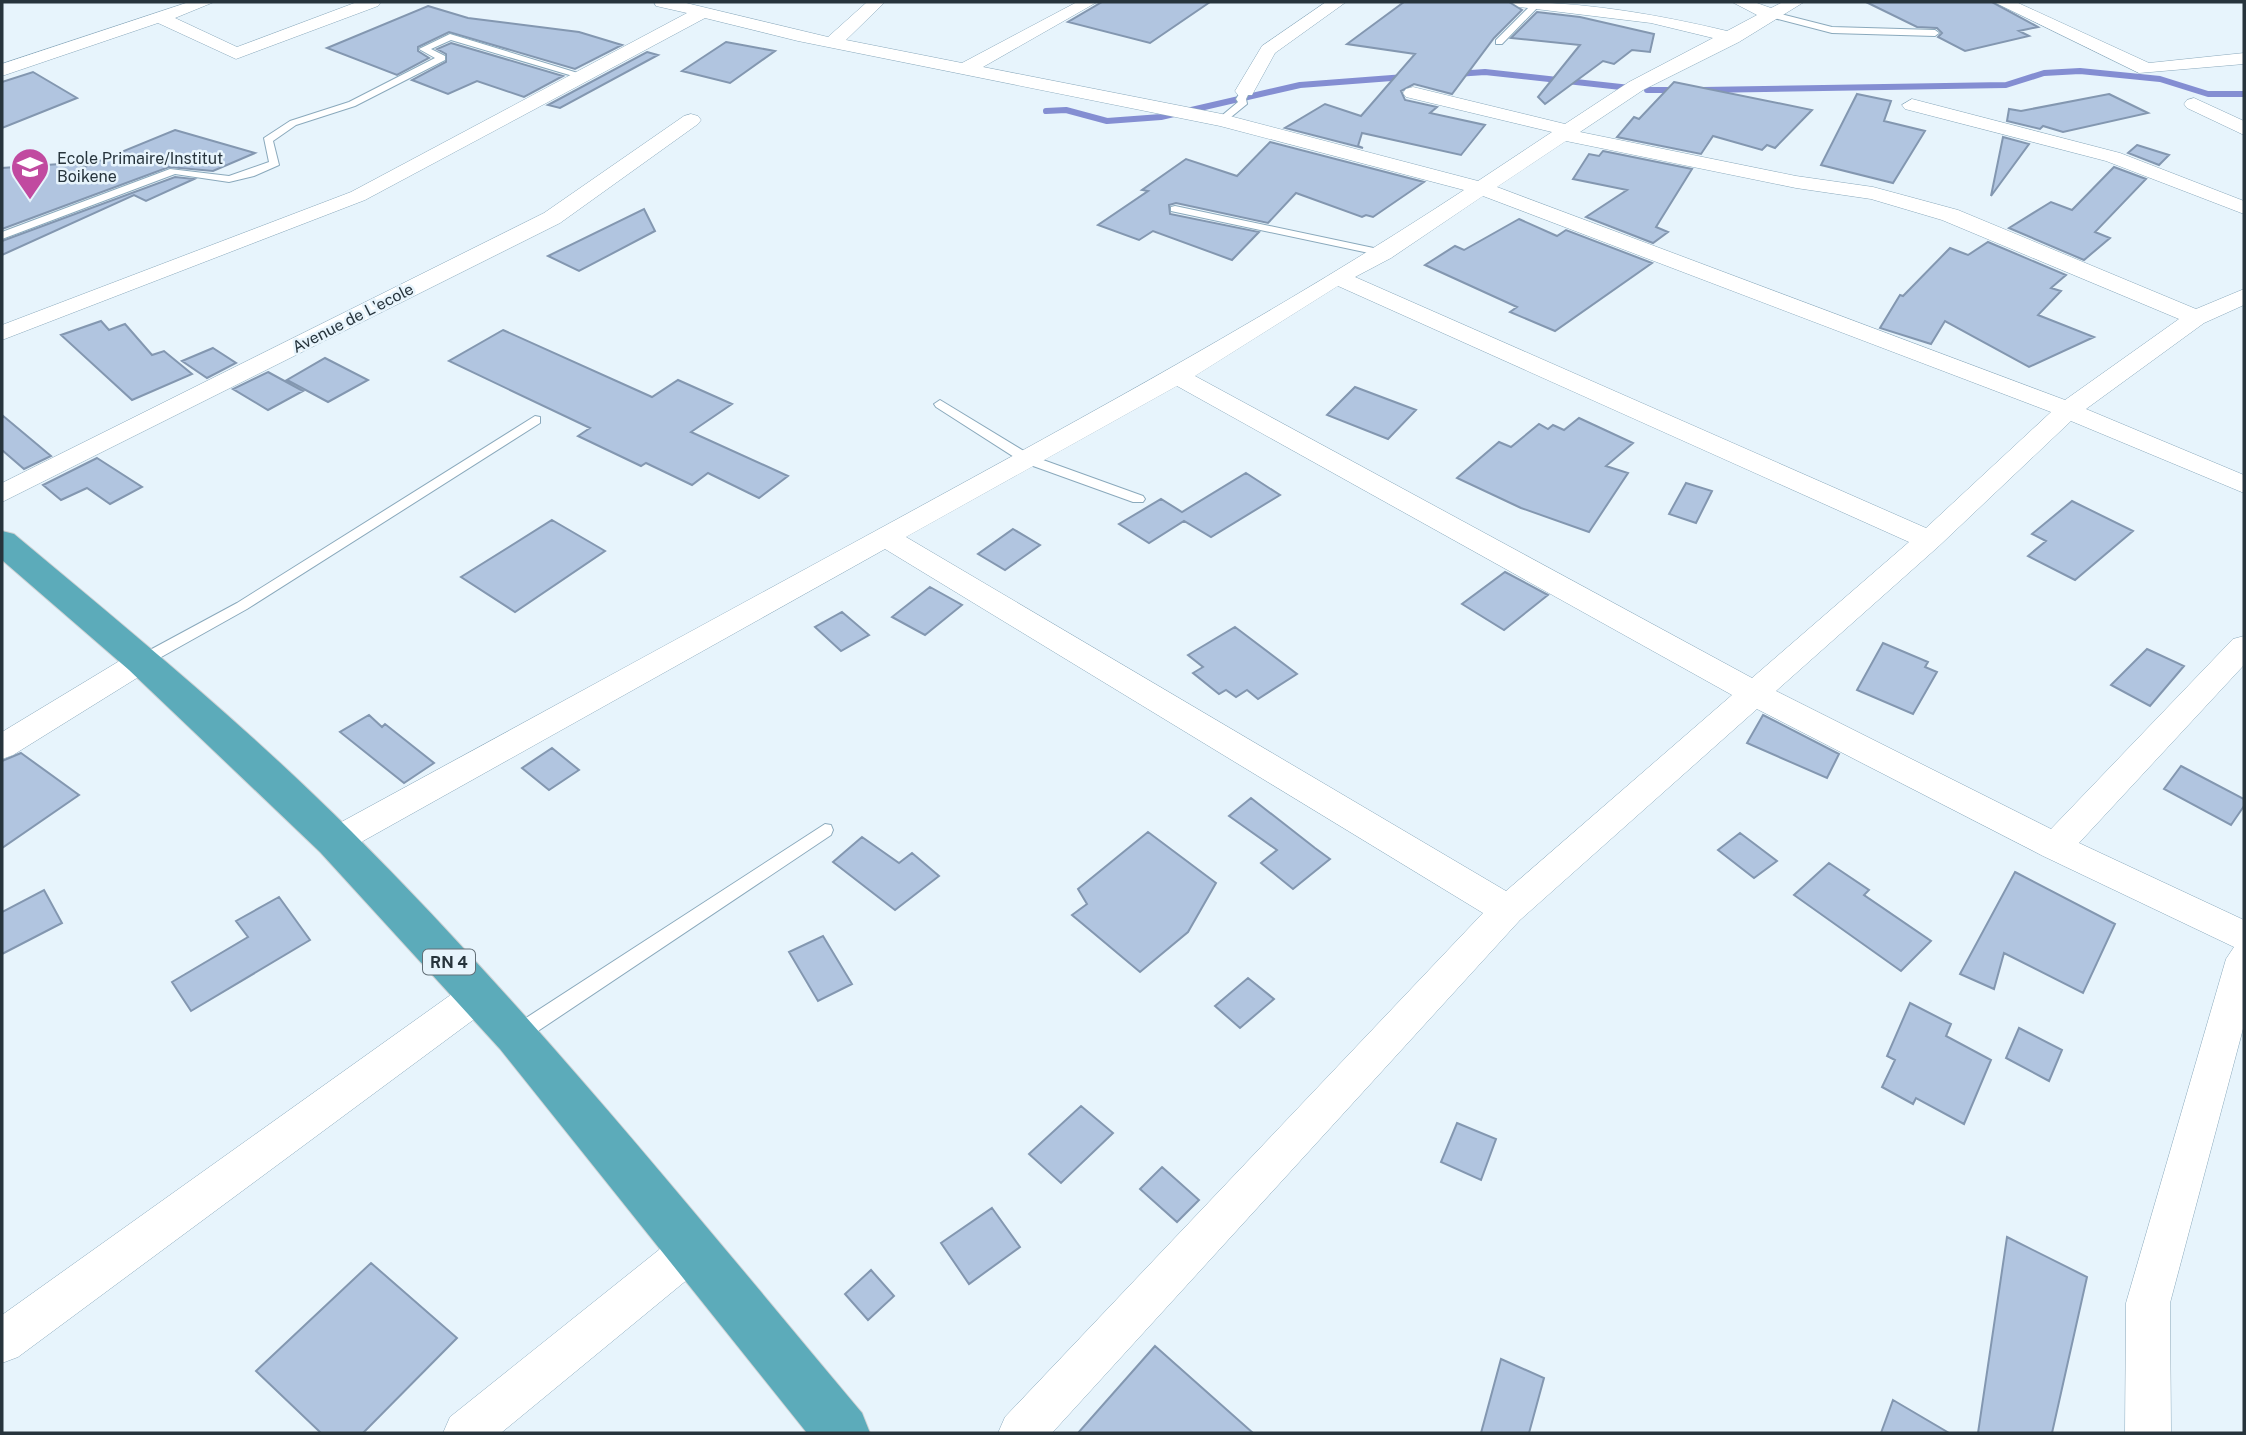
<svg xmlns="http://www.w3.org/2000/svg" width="2246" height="1435" font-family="'Public Sans',sans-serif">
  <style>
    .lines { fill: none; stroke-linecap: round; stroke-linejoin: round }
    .stream { stroke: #848ed2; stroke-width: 6 }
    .building { fill: #b1c5e0; stroke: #8397b0; stroke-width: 2 }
    .service-casing { stroke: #8aa9bc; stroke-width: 2 }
    .minor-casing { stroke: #8aa9bc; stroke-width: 1 }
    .trunk-casing { stroke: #cfd2d4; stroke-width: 2 }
    .service { fill: #fff; fill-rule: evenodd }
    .minor { fill: #fff; fill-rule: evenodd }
    .trunk { fill: #5cabba; fill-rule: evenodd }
    .labels { text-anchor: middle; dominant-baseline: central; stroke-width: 5; stroke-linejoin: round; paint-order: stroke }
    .far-poi-label { font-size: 16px; fill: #27343c; stroke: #e7f4fc; text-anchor: start }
    .far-street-label { font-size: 16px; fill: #27343c; stroke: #e7f4fc }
    .shield { fill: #e7f4fc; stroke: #616e76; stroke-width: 2 }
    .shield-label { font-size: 16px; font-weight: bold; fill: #27343c }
  </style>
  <rect width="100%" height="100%" fill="#e7f4fc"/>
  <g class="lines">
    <path class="stream" d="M 1456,74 L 1485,72 L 1630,88
      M 1647,90 L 1679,90
      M 1702,90 L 2006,85 L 2044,73 L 2080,71 L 2160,79 L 2208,94 L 2244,94
      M 1046,111 L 1066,110 L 1107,121 L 1161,117 L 1300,85 L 1405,77"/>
  </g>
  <path class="building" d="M 1102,2 L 1210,2 L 1150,43 L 1068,22 Z
    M 1404,2 L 1509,2 L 1522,10 L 1494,38 L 1452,94 L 1414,84 L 1401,91 L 1405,100 L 1437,107 L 1430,113 L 1485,125 L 1461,155 L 1362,133 L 1358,146 L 1363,148 L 1285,128 L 1325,104 L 1361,116 L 1415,54 L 1347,44 Z
    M 1866,2 L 1992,2 L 2038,27 L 2019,31 L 2029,36 L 1965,51 L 1938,37 L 1942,33 L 1937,28 L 1917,27 Z
    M 428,6 L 468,18 L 579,32 L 622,45 L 575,69 L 449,32 L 418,47 L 418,51 L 429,58 L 397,75 L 327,48 Z
    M 1537,12 L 1580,17 L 1654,34 L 1650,52 L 1632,50 L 1614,64 L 1603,61 L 1545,104 L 1538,97 L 1580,45 L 1511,38 Z
    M 726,42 L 775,51 L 730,83 L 682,71 Z
    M 451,43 L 563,76 L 524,97 L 477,81 L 448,94 L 412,80 L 446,62 L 446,54 L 437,49 Z
    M 647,52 L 658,55 L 560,108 L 548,105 Z
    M 33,72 L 77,98 L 2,128 L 2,82 Z
    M 1674,82 L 1812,110 L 1775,148 L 1767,145 L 1762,150 L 1713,136 L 1701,154 L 1617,137 L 1634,117 L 1639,119 Z
    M 1857,94 L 1891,101 L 1884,121 L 1925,131 L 1893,183 L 1821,165 Z
    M 2109,94 L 2148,113 L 2063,132 L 2043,126 L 2040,129 L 2007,121 L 2009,109 L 2021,111 Z
    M 175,130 L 255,153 L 213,171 L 169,167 L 2,229 L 2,168 L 75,163 L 85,167 Z
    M 2003,137 L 2029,144 L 1991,196 Z
    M 1270,142 L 1424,182 L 1373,217 L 1366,215 L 1362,217 L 1296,193 L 1268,223 L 1176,203 L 1169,205 L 1170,214 L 1259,232 L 1232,260 L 1153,231 L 1139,240 L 1098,225 L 1148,191 L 1142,190 L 1186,159 L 1237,176 Z
    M 2137,145 L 2169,155 L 2159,165 L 2128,153 Z
    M 1603,151 L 1692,169 L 1656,227 L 1668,232 L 1653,243 L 1586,217 L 1627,190 L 1573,179 L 1589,154 L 1599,156 Z
    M 2114,167 L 2146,179 L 2095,232 L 2110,238 L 2084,260 L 2009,228 L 2051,202 L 2072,210 Z
    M 175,177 L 194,179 L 146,201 L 134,195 L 2,255 L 2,241 Z
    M 644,209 L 655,231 L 579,271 L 548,256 Z
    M 1519,219 L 1557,236 L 1566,230 L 1652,263 L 1555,331 L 1510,312 L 1517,307 L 1425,265 L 1455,246 L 1464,250 Z
    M 1988,242 L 2066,275 L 2051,288 L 2061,291 L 2038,315 L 2094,337 L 2029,367 L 1945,321 L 1931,344 L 1880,328 L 1900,295 L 1903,296 L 1950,248 L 1968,255 Z
    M 101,321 L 109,330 L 125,324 L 152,355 L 164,351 L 192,374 L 132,400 L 61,335 Z
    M 503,330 L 652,397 L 678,380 L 732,404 L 691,432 L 788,476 L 759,498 L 708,473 L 692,485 L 646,463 L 641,466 L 578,436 L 590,428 L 449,361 Z
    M 213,348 L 236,363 L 207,378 L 182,361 Z
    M 325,358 L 368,380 L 328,402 L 287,380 Z
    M 268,372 L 303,391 L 268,410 L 233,389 Z
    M 1355,387 L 1416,410 L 1388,439 L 1327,415 Z
    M 2,415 L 51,456 L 24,469 L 2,450 Z
    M 1579,418 L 1633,443 L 1606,466 L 1628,473 L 1589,532 L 1521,508 L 1457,478 L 1499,442 L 1511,447 L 1539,424 L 1548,429 L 1553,425 L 1564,430 Z
    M 97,458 L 142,487 L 110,504 L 87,488 L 61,500 L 43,485 Z
    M 1246,473 L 1280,495 L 1211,537 L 1184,521 L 1149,543 L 1119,524 L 1161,499 L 1182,512 Z
    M 1686,483 L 1712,491 L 1696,523 L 1669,514 Z
    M 2072,501 L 2133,531 L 2075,580 L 2028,556 L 2046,541 L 2032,534 Z
    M 552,520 L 605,551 L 515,612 L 461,577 Z
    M 1013,529 L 1040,545 L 1005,570 L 978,554 Z
    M 1505,572 L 1548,595 L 1504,630 L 1462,604 Z
    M 930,587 L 962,605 L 925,635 L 892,617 Z
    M 842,612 L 869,635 L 841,651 L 815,627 Z
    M 1235,627 L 1297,674 L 1258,699 L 1247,690 L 1236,697 L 1226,690 L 1219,694 L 1193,673 L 1203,667 L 1188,655 Z
    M 1883,643 L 1928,662 L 1925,667 L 1937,672 L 1913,714 L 1857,690 Z
    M 2147,649 L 2184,666 L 2150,706 L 2111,685 Z
    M 369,715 L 382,727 L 385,724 L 434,763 L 404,783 L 340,732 Z
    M 1763,715 L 1839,754 L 1827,778 L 1747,743 Z
    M 552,748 L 579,770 L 549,790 L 522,768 Z
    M 21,753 L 79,795 L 2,848 L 2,761 Z
    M 2181,766 L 2244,799 L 2244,806 L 2231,825 L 2164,789 Z
    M 1251,798 L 1315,848 L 1330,859 L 1293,889 L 1261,863 L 1277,850 L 1229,816 Z
    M 1148,832 L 1216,883 L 1188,932 L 1140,972 L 1072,915 L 1087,904 L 1078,889 Z
    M 1740,833 L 1777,861 L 1754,878 L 1718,850 Z
    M 862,837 L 899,863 L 912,853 L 939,876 L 895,910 L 833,862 Z
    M 1829,863 L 1869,890 L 1864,895 L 1931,941 L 1901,971 L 1794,895 Z
    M 2015,872 L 2115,924 L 2083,993 L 2004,953 L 1994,989 L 1960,974 Z
    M 44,890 L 62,923 L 2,954 L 2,912 Z
    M 279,897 L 310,940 L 191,1011 L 172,982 L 248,937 L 236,921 Z
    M 823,936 L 852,984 L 818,1001 L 789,952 Z
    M 1248,978 L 1274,999 L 1240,1028 L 1215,1006 Z
    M 1910,1003 L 1951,1024 L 1946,1036 L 1991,1060 L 1964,1124 L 1916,1098 L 1913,1104 L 1882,1087 L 1895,1060 L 1887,1056 Z
    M 2019,1028 L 2062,1050 L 2049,1081 L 2006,1058 Z
    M 1081,1106 L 1113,1133 L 1061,1183 L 1029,1154 Z
    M 1457,1123 L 1496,1139 L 1481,1180 L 1441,1162 Z
    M 1162,1167 L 1199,1200 L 1177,1222 L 1140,1189 Z
    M 992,1208 L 1020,1247 L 969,1284 L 941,1243 Z
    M 2007,1237 L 2087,1277 L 2052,1433 L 1978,1433 Z
    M 371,1263 L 457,1338 L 363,1433 L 321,1433 L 256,1371 Z
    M 871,1270 L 894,1296 L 868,1320 L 845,1294 Z
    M 1155,1346 L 1253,1433 L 1078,1433 Z
    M 1501,1359 L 1544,1378 L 1529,1433 L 1481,1433 Z
    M 1893,1400 L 1949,1433 L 1881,1433 Z"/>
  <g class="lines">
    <defs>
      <path id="service" d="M 1533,3 L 1540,5 L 1502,44 L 1496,44 L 1496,40 Z
        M 1769,11 L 1832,27 L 1935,30 L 1939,33 L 1935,36 L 1832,33 L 1766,16 L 1765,14 Z
        M 450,34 L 591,77 L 583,79 L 451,40 L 431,49 L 445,56 L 445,60 L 355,106 L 296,125 L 273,141 L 279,165 L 254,176 L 229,182 L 175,174 L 2,239 L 2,232 L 170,169 L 229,176 L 269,162 L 264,138 L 290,121 L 349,102 L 435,58 L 419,49 Z
        M 1242,89 L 1250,91 L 1246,99 L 1247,104 L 1225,122 L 1219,122 L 1219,118 L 1238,102 L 1236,99 Z
        M 1175,206 L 1383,250 L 1389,253 L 1383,256 L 1171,211 L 1171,207 Z
        M 940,400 L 1032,456 L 1143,496 L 1145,499 L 1143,502 L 1133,502 L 1022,462 L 936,407 L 934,404 Z
        M 535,416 L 540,417 L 540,423 L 247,609 L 147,665 L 137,665 L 134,661 L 137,657 L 237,603 Z
        M 825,824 L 831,825 L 833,830 L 831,835 L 523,1041 L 516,1043 L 509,1041 L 507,1035 L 509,1029 Z"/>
      <path id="minor" d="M 189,2 L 214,2 L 175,18 L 237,47 L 357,2 L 381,2 L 378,6 L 236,59 L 158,23 L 2,76 L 2,64 Z
        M 654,2 L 682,2 L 828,37 L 867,2 L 885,2 L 846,40 L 962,63 L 1077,2 L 1097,2 L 983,67 L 1222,114 L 1478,181 L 1552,132 L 1406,97 L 1403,93 L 1406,89 L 1413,87 L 1565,124 L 1629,82 L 1713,38 L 1651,23 L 1519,7 L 1511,2 C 1585,2 1655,14 1727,31 L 1757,15 L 1732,2 L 1754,2 L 1771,8 L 1783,2 L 1804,2 L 1739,42 L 1643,90 L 1580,132 L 1796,176 L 1873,187 L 1958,210 L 2196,309 L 2244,289 L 2244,305 L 2204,323 L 2086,409 L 2244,475 L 2244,493 L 2071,421 L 1939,546 L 1776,691 L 2051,829 L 2233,639 L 2244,636 L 2244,665 L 2079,843 L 2244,920 L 2244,1025 L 2170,1303 L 2171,1433 L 2125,1433 L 2126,1303 L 2226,959 L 2234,947 L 2043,856 L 1757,709 L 1520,920 L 1052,1433 L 998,1433 L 1005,1417 L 1483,913 L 885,549 L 347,850 L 335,854 L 323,850 L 318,841 L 323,832 C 516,727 708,622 901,517 C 1091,413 1283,309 1464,190 L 1220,126 L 798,41 L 705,18 L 365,200 L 2,340 L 2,325 L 351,192 L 687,13 L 656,6 ZM 1566,141 L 1796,188 L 1871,199 L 1942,220 L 2179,319 L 2065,400 L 1497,187 ZM 1483,196 L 2051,412 L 1926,528 L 1355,277 L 1391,258 ZM 1338,286 L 1909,542 L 1752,678 L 1195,376 ZM 1177,386 L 1732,695 L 1506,891 L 906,537 Z
        M 1326,2 L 1346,2 L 1275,53 L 1252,95 L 1238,95 L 1235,91 L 1262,46 Z
        M 1994,2 L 2016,2 L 2149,63 L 2244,53 L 2244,64 L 2139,73 Z
        M 2194,98 L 2244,121 L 2244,135 L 2187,108 L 2184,104 L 2187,100 Z
        M 1912,99 L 2120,153 L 2244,201 L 2244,214 L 2106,161 L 1905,109 L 1902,105 Z
        M 691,114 L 698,116 L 701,120 L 698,124 L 560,223 L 2,502 L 2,483 L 544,213 L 684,116 Z
        M 142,650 L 153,654 L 157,661 L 153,668 L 13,755 L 2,759 L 2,732 L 131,654 Z
        M 479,979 L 492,984 L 498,995 L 492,1006 L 18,1357 L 2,1363 L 2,1315 L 466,984 Z
        M 690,1231 L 705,1237 L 711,1251 L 705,1265 L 501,1433 L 443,1433 L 450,1417 L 675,1237 Z"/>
      <path id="trunk" d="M 2,531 L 14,534 C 129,630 245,725 351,831 C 534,1014 696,1215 862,1413 L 870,1433 L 807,1433 L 500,1049 L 320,852 L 129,670 L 2,560 Z"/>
    </defs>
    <use href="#service" class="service-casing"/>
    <use href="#minor" class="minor-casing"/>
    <use href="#trunk" class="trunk-casing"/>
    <use href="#service" class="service"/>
    <use href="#minor" class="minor"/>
    <use href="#trunk" class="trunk"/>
  </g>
  <defs>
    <symbol id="school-pin" viewBox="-11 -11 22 30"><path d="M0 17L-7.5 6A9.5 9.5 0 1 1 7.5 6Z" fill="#c14aa0" stroke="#e7f4fc"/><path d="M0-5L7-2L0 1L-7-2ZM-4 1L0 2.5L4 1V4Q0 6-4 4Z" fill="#fff"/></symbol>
  </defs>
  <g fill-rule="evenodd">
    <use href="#school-pin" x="8" y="145" width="44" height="60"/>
  </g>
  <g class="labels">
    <g class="far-poi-label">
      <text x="57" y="158">Ecole Primaire/Institut<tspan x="57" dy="18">Boikene</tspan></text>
    </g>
    <g class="far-street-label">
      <text transform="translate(353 318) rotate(-27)">Avenue de L'ecole</text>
    </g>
    <rect class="shield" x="423" y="949.5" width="52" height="25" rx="5"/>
    <g class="shield-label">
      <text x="449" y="962">RN 4</text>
    </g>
  </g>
  <rect width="2246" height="1435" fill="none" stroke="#27343c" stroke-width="7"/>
</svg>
